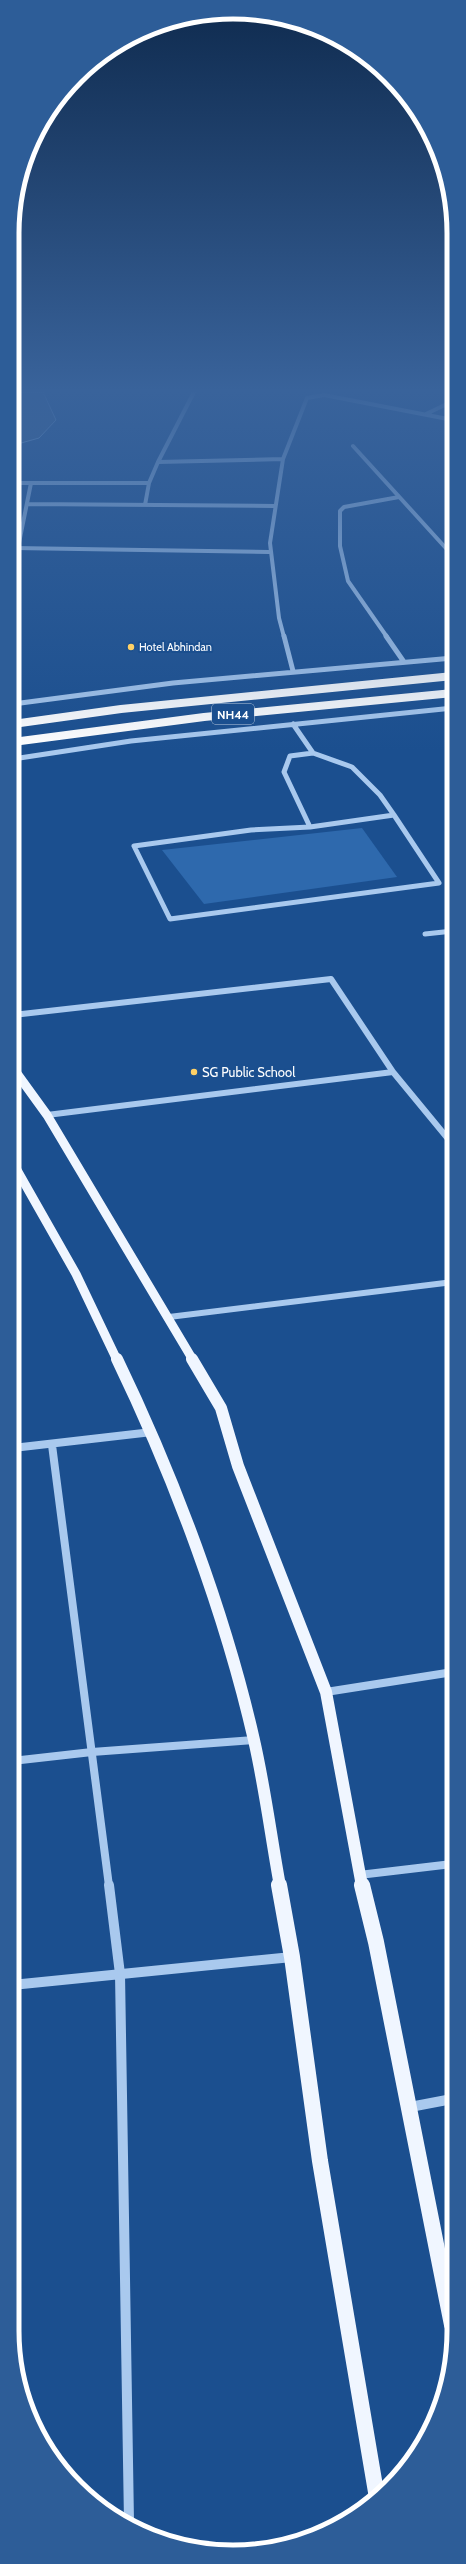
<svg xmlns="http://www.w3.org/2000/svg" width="466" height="2564" font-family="Cabin,sans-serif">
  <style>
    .green { fill: #2e69ad }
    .water { fill: #3c6290; stroke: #9cc4f0 }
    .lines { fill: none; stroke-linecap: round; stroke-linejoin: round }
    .minor-far4 { stroke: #a9c9ee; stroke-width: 4 }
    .minor-far3 { stroke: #a9c9ee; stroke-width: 5 }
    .minor-far2 { stroke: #a9c9ee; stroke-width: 6 }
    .minor-far1 { stroke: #a9c9ee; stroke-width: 8 }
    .minor { stroke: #a9c9ee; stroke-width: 10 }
    .major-far2 { stroke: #f0f6ff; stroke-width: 9 }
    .major-far1 { stroke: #f0f6ff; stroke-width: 12 }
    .major { stroke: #f0f6ff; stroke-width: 16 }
    .highway { stroke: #fff; stroke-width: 8 }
    .poi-dot { fill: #ffd166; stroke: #1b4f8f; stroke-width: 1.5 }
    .labels { text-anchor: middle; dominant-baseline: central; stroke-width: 4; stroke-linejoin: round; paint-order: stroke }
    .far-poi-label { font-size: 11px; fill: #fff; stroke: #1b4f8f; text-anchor: start }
    .shield { fill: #1b4f8f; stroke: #bbcadd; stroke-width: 1 }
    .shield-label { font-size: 12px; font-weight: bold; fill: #fff }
    .poi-label { font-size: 13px; fill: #fff; stroke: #1b4f8f; text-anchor: start }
    .rim { fill: none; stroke: #fff; stroke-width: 5 }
  </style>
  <rect width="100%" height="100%" fill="#1b4f8f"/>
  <path class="green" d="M 362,828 L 397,877 L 204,904 L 162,850 Z"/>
  <path class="water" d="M 14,392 L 43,392 L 56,420 L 39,438 L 14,445 Z"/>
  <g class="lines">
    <path class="minor-far4" d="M 194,392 L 158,462 L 283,459
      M 426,414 L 453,401
      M 353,446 L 453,556
      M 14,483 L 149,483
      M 27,504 L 274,506
      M 145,505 L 149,483 L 158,462
      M 14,548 L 269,552
      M 18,548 L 31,483
      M 284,637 L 279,618 L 270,543 L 283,459 L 307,398 L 324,395 L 453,420
      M 387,637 L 348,581 L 340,546 L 340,511 L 344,507 L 399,497"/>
    <path class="minor-far3" d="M 284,636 L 293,671
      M 386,636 L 404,662
      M 13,704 L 173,683 L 453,658
      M 293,724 L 313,753 L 352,767 L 380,795 L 394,815
      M 13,759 L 131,741 L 453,708
      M 394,815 L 439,883 L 170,919 L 134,846 L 251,830 L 310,827 Z
      M 310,827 L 284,772 L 290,756 L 313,753
      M 425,934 L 453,931"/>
    <path class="minor-far2" d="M 13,1015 L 331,979 L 393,1072 L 47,1115
      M 393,1072 L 449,1140 L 453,1140
      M 169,1317 L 453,1282"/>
    <path class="minor-far1" d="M 52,1445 L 109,1886
      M 13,1448 L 152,1432
      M 326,1692 L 453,1672
      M 12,1761 L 92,1752 L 254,1740
      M 359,1875 L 452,1864"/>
    <path class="minor" d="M 109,1885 L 120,1974 L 129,2522
      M 12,1985 L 292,1957
      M 410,2107 L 452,2099"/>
    <path class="major-far2" d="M 13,1068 L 47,1115 L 193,1360
      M 13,1163 L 76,1274 L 117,1360"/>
    <path class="major-far1" d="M 117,1359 C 174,1477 225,1613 254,1740 C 265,1788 271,1837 280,1886
      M 192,1359 L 221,1408 L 238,1466 L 326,1692 L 362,1886"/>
    <path class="major" d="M 279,1885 L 292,1957 L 320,2161 L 377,2498
      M 362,1885 L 376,1942 L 452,2325"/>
    <path class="highway" d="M 13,724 L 121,709 L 453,676
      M 13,742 L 204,717 L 453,693"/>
  </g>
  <linearGradient id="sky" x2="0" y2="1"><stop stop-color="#0f2b4f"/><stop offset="0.52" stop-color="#39639b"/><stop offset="1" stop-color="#39639b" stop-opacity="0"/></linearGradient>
  <rect width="466" height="751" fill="url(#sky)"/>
  <g class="poi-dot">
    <circle cx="131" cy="647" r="4"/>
    <circle cx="194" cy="1072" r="4"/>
  </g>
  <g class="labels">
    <g class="far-poi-label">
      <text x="139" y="647">Hotel Abhindan</text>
    </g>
    <rect class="shield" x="212" y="704" width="42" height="20" rx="3"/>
    <g class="shield-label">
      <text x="233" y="714">NH44</text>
    </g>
    <g class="poi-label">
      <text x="202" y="1072">SG Public School</text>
    </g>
  </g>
  <path d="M0 0H466V2564H0ZM233 19H233A214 214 0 0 1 447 233V2331A214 214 0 0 1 233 2545H233A214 214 0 0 1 19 2331V233A214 214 0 0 1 233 19Z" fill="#2d5d98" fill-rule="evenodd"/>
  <path class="rim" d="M233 19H233A214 214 0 0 1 447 233V2331A214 214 0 0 1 233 2545H233A214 214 0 0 1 19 2331V233A214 214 0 0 1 233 19Z"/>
</svg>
